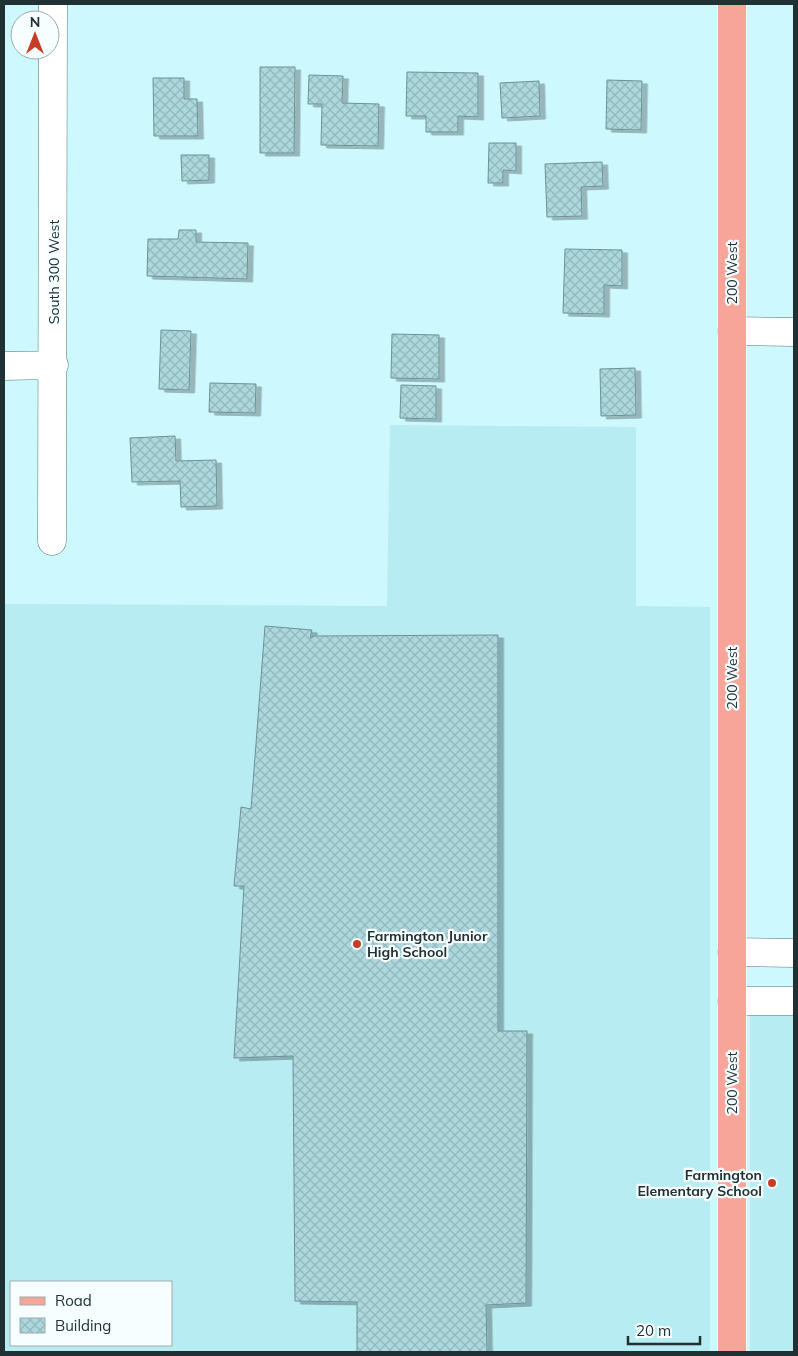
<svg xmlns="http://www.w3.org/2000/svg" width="798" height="1356" font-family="Mulish,sans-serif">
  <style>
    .built { fill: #b7ecf2; fill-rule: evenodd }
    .building { fill: url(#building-cross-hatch); stroke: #6a9297; filter: url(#shadow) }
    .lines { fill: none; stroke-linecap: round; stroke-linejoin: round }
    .minor-casing { stroke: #4f777c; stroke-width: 29 }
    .major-casing { stroke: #fff; stroke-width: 29 }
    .minor { stroke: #fff; stroke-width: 28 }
    .major { stroke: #f7a598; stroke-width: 28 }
    .poi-dot { fill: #c73b27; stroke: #f6feff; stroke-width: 2 }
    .labels { text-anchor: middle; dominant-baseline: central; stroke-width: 4.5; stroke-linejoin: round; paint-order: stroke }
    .street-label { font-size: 14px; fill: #203133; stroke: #f6feff }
    .poi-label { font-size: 14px; font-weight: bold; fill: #203133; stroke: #f6feff; text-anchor: start }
  </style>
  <defs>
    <pattern id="building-cross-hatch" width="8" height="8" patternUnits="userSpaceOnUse" patternTransform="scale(1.25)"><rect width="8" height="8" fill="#acd7dc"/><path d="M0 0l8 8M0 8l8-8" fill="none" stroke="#94b9bd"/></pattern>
    <filter id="shadow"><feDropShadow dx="5.5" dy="3" stdDeviation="0" flood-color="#0004"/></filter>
  </defs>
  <rect width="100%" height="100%" fill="#cdf8fe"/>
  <path class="built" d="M 390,425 L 636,427 L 636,606 L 710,607 L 710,1352 L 4,1352 L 4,604 L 387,606 ZM 11,1282 L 171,1282 L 171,1345 L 11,1345 Z
    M 750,1013 L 794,1013 L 794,1352 L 750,1352 Z"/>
  <path class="building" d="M 260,67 L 295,67 L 294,153 L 260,153 Z
    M 407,72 L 478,73 L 478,117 L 458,116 L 458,132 L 426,132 L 426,116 L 406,116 Z
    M 309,75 L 343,76 L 342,103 L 379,104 L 378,146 L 321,145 L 322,104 L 308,104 Z
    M 153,78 L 184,78 L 184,99 L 197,99 L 198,136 L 154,136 Z
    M 607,80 L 642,81 L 641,130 L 606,129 Z
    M 539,81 L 540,116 L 502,118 L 500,83 Z
    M 489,143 L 516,143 L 516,171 L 503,170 L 503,183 L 488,183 Z
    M 181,155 L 209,155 L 209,180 L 182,181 Z
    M 602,162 L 603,186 L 581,187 L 582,216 L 547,217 L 545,164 Z
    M 179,230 L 196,230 L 196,242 L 248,243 L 247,279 L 147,276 L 148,239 L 178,239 Z
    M 565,249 L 622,250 L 622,286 L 604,285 L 604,314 L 563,313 Z
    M 161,330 L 191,331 L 189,390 L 159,389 Z
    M 392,334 L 439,335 L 439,379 L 391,378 Z
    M 635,368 L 636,415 L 601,416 L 600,369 Z
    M 210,383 L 256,384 L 255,413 L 209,412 Z
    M 401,385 L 436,386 L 436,419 L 400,418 Z
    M 175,436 L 176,461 L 216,460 L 217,506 L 181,507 L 180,481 L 132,482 L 130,438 Z
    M 265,626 L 312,630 L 310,638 L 314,636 L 498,635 L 498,1031 L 527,1031 L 526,1303 L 486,1305 L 487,1352 L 357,1352 L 357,1302 L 295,1301 L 293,1056 L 234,1058 L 244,886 L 234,886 L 241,807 L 251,809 Z"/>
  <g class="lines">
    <defs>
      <path id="minor" d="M 732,331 L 794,332
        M 4,366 L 54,365
        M 52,541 L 53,4
        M 732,952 L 794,953
        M 732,1001 L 794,1001"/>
      <path id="major" d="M 732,1352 L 732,4"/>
    </defs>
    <use href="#minor" class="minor-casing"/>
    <use href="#major" class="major-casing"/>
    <use href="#minor" class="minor"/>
    <use href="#major" class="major"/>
  </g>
  <g class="poi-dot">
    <circle cx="357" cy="944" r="5"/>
    <circle cx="772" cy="1183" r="5"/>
  </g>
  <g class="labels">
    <g class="street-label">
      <text transform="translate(54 272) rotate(-90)">South 300 West</text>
      <text transform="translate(732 273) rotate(-90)">200 West</text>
      <text transform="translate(732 678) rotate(-90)">200 West</text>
      <text transform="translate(732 1083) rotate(-90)">200 West</text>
    </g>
    <g class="poi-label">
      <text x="367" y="936">Farmington Junior<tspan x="367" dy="16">High School</tspan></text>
      <text x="762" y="1175" text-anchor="end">Farmington<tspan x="762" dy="16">Elementary School</tspan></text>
    </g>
  </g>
  <rect width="798" height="1356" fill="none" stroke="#203133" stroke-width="10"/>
  <rect x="10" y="1281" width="162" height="65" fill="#f6feff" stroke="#a0acad"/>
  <rect x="20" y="1297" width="25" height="8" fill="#f7a598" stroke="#a0acad"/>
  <text x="55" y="1306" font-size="15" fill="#203133">Road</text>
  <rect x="20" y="1318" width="25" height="15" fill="url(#building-cross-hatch)" stroke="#a0acad"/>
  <text x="55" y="1331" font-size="15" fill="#203133">Building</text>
  <g transform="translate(35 35)"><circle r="24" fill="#f6feff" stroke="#a0acad"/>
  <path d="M0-4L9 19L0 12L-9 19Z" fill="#c73b27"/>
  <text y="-8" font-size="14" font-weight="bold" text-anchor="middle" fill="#203133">N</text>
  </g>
  <path d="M628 1336v8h72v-8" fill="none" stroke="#203133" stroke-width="2.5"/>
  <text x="636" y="1336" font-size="15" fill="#203133" stroke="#f6feff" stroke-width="4" paint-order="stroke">20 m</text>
</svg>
